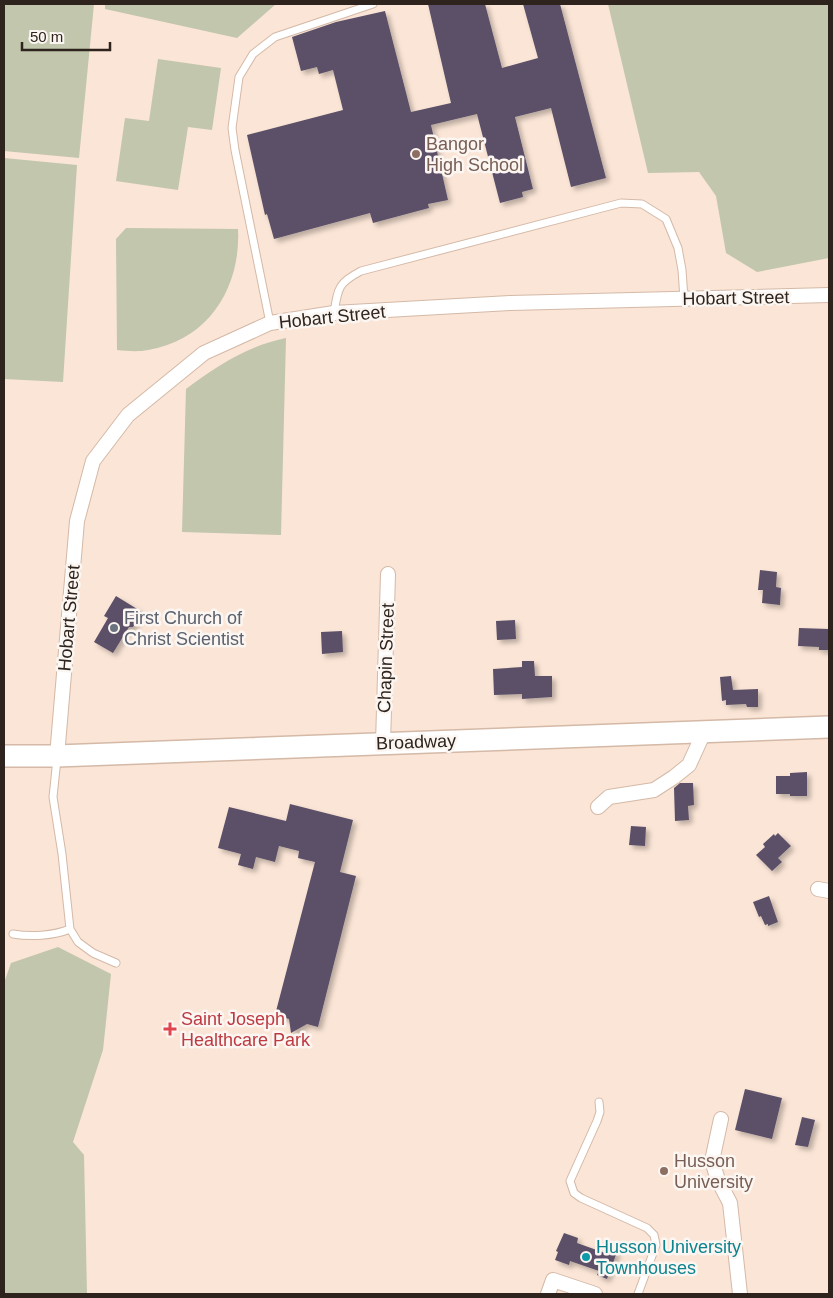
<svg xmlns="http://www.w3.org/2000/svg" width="833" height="1298" font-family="Helvetica,sans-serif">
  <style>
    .green { fill: #c1c6ac }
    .building { fill: #5b5068; filter: url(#shadow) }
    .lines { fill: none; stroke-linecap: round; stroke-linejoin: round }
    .service-casing { stroke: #d4b9a7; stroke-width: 9 }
    .minor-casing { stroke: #d4b9a7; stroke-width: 16 }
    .primary-casing { stroke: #d4b9a7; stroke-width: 24 }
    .service { stroke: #fff; stroke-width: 7 }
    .minor { stroke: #fff; stroke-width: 14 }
    .primary { stroke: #fff; stroke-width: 21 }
    .education-dot { fill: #8d6e63; stroke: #fbf6f2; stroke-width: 2 }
    .worship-dot { fill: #6b7280; stroke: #fbf6f2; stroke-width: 2 }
    .health-dot { fill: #e0444e; stroke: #fbf6f2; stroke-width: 2 }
    .culture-dot { fill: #0f9aa8; stroke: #fbf6f2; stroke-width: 2 }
    .labels { text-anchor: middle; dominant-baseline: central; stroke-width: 5; stroke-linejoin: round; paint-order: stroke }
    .education-label { font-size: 18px; fill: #785e54; stroke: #fbf6f2; text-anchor: start }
    .street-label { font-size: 18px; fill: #2e241d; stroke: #fbf6f2 }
    .worship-label { font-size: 18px; fill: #5b616d; stroke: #fbf6f2; text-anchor: start }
    .health-label { font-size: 18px; fill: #be3a42; stroke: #fbf6f2; text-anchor: start }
    .culture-label { font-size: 18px; fill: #0d838f; stroke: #fbf6f2; text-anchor: start }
  </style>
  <defs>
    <filter id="shadow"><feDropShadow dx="3.5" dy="3.5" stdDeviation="2.5" flood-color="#0004"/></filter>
  </defs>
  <rect width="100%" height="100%" fill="#fbe5d6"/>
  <path class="green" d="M 4,4 L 94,4 L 79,158 L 4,151 Z
    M 105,4 L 276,4 L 237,38 L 105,9 Z
    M 608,4 L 829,4 L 829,258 L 757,272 L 726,253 L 716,196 L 699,172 L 648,173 Z
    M 158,59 L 221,68 L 212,130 L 188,127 L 178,190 L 116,181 L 125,118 L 149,121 Z
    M 4,158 L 77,165 L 63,382 L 4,379 Z
    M 126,228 L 238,229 C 241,287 209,340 148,350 C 138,352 127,351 117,350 L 116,239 Z
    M 286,338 L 281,535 L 182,532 L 186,389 C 217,366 247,346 286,338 Z
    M 58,947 L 111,974 L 103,1050 L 73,1142 L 84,1155 L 87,1294 L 4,1294 L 4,983 L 11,963 Z"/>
  <path class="building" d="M 428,4 L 485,4 L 502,68 L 538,58 L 523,4 L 560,4 L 606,178 L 571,187 L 551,108 L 515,117 L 533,189 L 522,192 L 523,197 L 500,203 L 477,114 L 431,125 L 448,200 L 428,204 L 429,208 L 373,223 L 370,213 L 274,239 L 267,214 L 265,215 L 247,135 L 343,110 L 333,70 L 319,74 L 317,67 L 301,71 L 292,37 L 336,22 L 385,11 L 411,112 L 451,103 Z
    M 760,570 L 777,572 L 776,587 L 781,588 L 780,605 L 762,603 L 763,590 L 758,590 Z
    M 116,596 L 142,612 L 133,627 L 129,627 L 113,653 L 94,642 L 108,618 L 104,616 Z
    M 515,620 L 516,639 L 497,640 L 496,621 Z
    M 799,628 L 829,629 L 829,650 L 819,650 L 819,647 L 798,646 Z
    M 342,631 L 343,652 L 322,654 L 321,632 Z
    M 522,661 L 534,661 L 535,676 L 552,676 L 552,697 L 522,699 L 522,694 L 494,695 L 493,669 L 522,667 Z
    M 731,676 L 733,690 L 758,689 L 758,707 L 747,707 L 746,704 L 726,705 L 726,700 L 722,701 L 720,677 Z
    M 807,772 L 807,796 L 790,796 L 790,794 L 776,794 L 776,776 L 790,776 L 790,773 Z
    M 680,783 L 693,783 L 694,805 L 688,806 L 689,820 L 675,821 L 674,788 Z
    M 290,804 L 353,820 L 340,872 L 356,876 L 318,1027 L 307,1024 L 291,1033 L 289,1019 L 275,1015 L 315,862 L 298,858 L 299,851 L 279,846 L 275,862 L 256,857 L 253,869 L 238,865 L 241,854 L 218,848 L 229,807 L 286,821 Z
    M 631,826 L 646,827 L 645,846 L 629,845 Z
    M 778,833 L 791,846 L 778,858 L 782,862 L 772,871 L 756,855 L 765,847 L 763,844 L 774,834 L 775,836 Z
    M 769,896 L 778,922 L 768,926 L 768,924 L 765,925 L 761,916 L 759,917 L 753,902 Z
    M 745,1089 L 782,1098 L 772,1139 L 735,1130 Z
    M 802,1117 L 815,1120 L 808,1147 L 795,1145 Z
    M 564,1233 L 578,1238 L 577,1243 L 605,1253 L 607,1248 L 617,1252 L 607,1279 L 597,1275 L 599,1271 L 570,1261 L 569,1265 L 555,1260 L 558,1252 L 556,1251 Z"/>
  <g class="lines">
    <defs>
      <path id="service" d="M 334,313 C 338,288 338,283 361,271 L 621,203 L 642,204 L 666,219 L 678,248 L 682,270 L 684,299
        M 270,323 L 235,150 L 232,128 L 239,77 L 253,54 L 275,37 L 373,4
        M 57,759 L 53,797 L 62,854 L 70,929 L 78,942 L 93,953 L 116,963
        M 13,934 C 30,937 53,936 70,929
        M 599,1102 L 600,1112 L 597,1121 L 570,1181 L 574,1193 L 581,1198 L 647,1228 L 654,1235 L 656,1245 L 638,1294"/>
      <path id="minor" d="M 383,743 L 388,574
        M 57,756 L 77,521 L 93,461 L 128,415 L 204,353 L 270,323 L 334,313 L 510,303 L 829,295
        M 598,807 L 609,797 L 654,790 L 674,777 L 689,765 L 704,732
        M 818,889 L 829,891
        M 721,1119 L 712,1161 L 718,1180 L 730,1203 L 740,1294
        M 548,1294 L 553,1280 L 595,1294"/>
      <path id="primary" d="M 4,756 L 57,756 L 829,727"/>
    </defs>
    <use href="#service" class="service-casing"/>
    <use href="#minor" class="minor-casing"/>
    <use href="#primary" class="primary-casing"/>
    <use href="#service" class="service"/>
    <use href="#minor" class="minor"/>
    <use href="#primary" class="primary"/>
  </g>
  <g class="education-dot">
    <circle cx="416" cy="154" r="5"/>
    <circle cx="664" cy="1171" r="5"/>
  </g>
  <circle class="worship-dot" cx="114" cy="628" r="5"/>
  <path class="health-dot" d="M167.5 1021.5h5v5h5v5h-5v5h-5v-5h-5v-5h5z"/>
  <circle class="culture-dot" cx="586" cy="1257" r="5"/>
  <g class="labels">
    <g class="education-label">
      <text x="426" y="144">Bangor<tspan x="426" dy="21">High School</tspan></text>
      <text x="674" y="1161">Husson<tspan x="674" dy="21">University</tspan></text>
    </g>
    <g class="street-label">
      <text transform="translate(736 298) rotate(-1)">Hobart Street</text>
      <text transform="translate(332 317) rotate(-6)">Hobart Street</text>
      <text transform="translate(69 618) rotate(-85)">Hobart Street</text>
      <text transform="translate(386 658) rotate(-88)">Chapin Street</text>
      <text transform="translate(416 742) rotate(-2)">Broadway</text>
    </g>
    <g class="worship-label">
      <text x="124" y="618">First Church of<tspan x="124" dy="21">Christ Scientist</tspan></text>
    </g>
    <g class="health-label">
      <text x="181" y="1019">Saint Joseph<tspan x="181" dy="21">Healthcare Park</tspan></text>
    </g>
    <g class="culture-label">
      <text x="596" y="1247">Husson University<tspan x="596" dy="21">Townhouses</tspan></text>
    </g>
  </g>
  <rect width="833" height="1298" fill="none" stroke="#2e241d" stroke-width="10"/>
  <path d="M22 42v8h88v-8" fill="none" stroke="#2e241d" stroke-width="2.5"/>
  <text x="30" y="42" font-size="15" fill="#2e241d" stroke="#fbf6f2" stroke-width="4" paint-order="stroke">50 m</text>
</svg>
